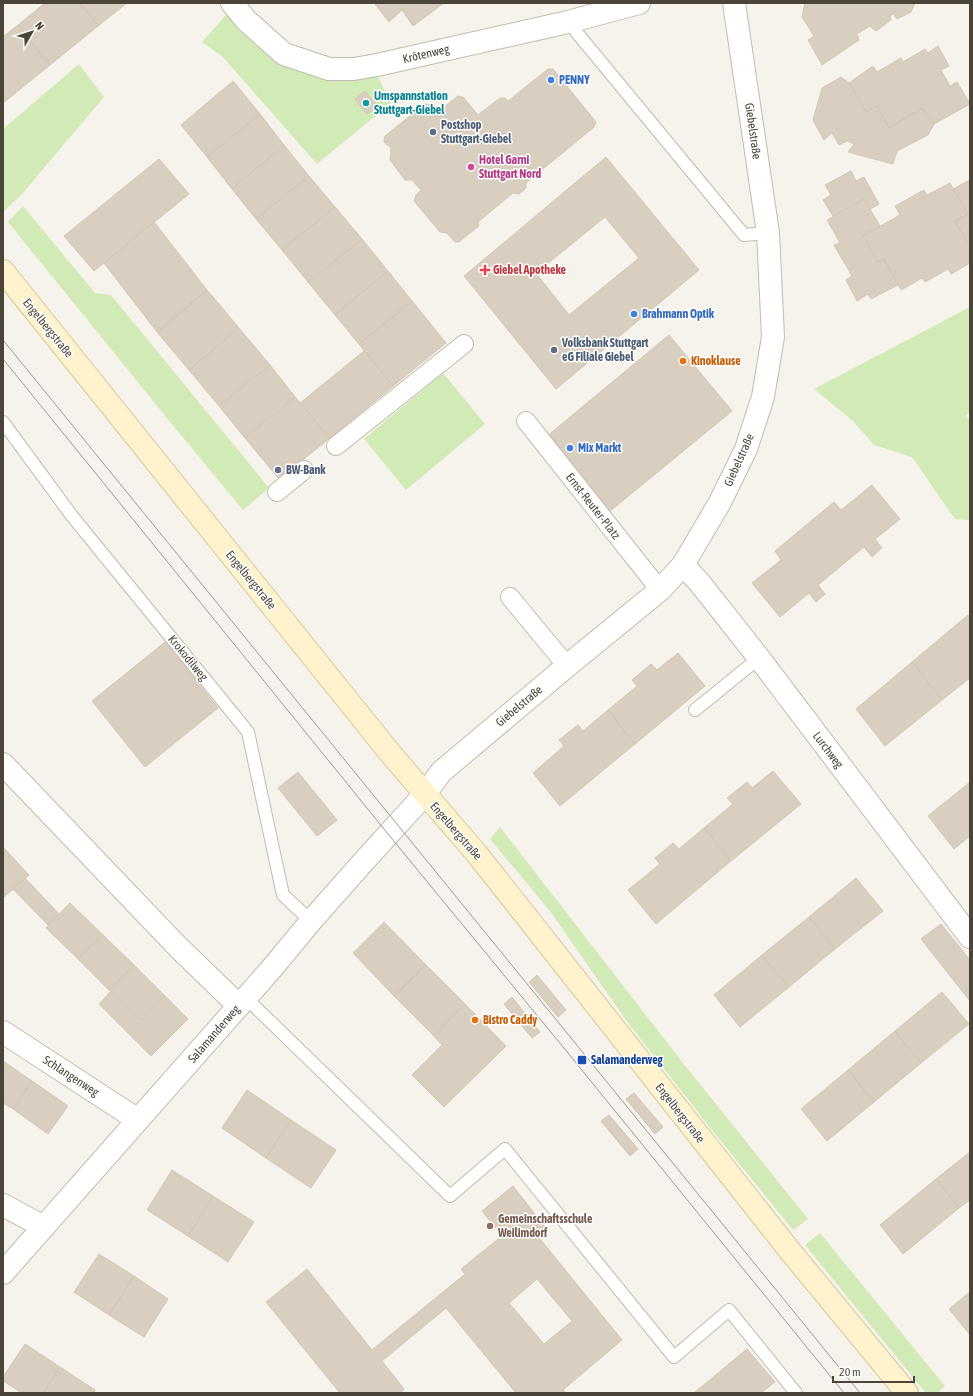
<svg xmlns="http://www.w3.org/2000/svg" width="973" height="1396" font-family="'Asap Condensed',sans-serif">
  <style>
    .green { fill: #d2eab5 }
    .building { fill: #d8cfc1; stroke: #d3c7b4; fill-rule: evenodd }
    .lines { fill: none; stroke-linecap: round; stroke-linejoin: round }
    .service-casing { stroke: #c2bbae; stroke-width: 14 }
    .pedestrian-casing { stroke: #c2bbae; stroke-width: 20 }
    .minor-casing { stroke: #c2bbae; stroke-width: 24 }
    .secondary-casing { stroke: #d6c79b; stroke-width: 24 }
    .service { stroke: #fff; stroke-width: 12 }
    .pedestrian { stroke: #fff; stroke-width: 18 }
    .minor { stroke: #fff; stroke-width: 22 }
    .secondary { stroke: #fff3cd; stroke-width: 22 }
    .tram { stroke: #9a9a9a; stroke-width: 1 }
    .shop-dot { fill: #3f7fe0; stroke: #fff; stroke-width: 1.5 }
    .culture-dot { fill: #0f9aa8; stroke: #fff; stroke-width: 1.5 }
    .service-dot { fill: #5c6f8a; stroke: #fff; stroke-width: 1.5 }
    .hotel-dot { fill: #d1479c; stroke: #fff; stroke-width: 1.5 }
    .health-dot { fill: #e0444e; stroke: #fff; stroke-width: 1.5 }
    .food-dot { fill: #e8710a; stroke: #fff; stroke-width: 1.5 }
    .transit-dot { fill: #1a4fb4; stroke: #fff; stroke-width: 1.5 }
    .education-dot { fill: #8d6e63; stroke: #fff; stroke-width: 1.5 }
    .labels { text-anchor: middle; dominant-baseline: central; stroke-width: 3; stroke-linejoin: round; paint-order: stroke }
    .street-label { font-size: 12px; fill: #4b4439; stroke: #fff }
    .shop-label { font-size: 12px; font-weight: bold; fill: #366cbe; stroke: #fff; text-anchor: start }
    .culture-label { font-size: 12px; font-weight: bold; fill: #0d838f; stroke: #fff; text-anchor: start }
    .service-label { font-size: 12px; font-weight: bold; fill: #4e5e75; stroke: #fff; text-anchor: start }
    .hotel-label { font-size: 12px; font-weight: bold; fill: #b23c85; stroke: #fff; text-anchor: start }
    .health-label { font-size: 12px; font-weight: bold; fill: #be3a42; stroke: #fff; text-anchor: start }
    .food-label { font-size: 12px; font-weight: bold; fill: #c56008; stroke: #fff; text-anchor: start }
    .transit-label { font-size: 12px; font-weight: bold; fill: #164399; stroke: #fff; text-anchor: start }
    .education-label { font-size: 12px; font-weight: bold; fill: #785e54; stroke: #fff; text-anchor: start }
  </style>
  <rect width="100%" height="100%" fill="#f6f3ec"/>
  <path class="green" d="M 234,6 L 279,49 L 372,65 L 391,103 L 317,164 L 222,56 L 202,42 Z
    M 79,64 L 104,97 L 22,194 L 3,212 L 3,129 Z
    M 23,206 L 95,293 L 111,295 L 269,488 L 243,510 L 171,423 L 8,222 Z
    M 970,307 L 970,412 L 966,415 L 970,421 L 970,520 L 955,519 L 912,457 L 874,445 L 854,422 L 814,389 Z
    M 443,373 L 485,424 L 406,490 L 364,439 Z
    M 500,827 L 683,1063 L 808,1219 L 793,1230 L 712,1130 L 628,1023 L 550,911 L 490,839 Z
    M 820,1233 L 945,1386 L 937,1393 L 926,1393 L 805,1245 Z"/>
  <path class="building" d="M 45,3 L 80,3 L 98,26 L 50,65 L 18,25 Z
    M 80,3 L 127,3 L 98,26 Z
    M 374,3 L 444,3 L 413,26 L 402,10 L 389,22 Z
    M 805,3 L 915,3 L 911,12 L 897,19 L 893,14 L 890,16 L 891,20 L 876,31 L 870,26 L 857,34 L 859,40 L 822,65 L 808,40 L 814,36 L 802,17 Z
    M 18,25 L 50,65 L 3,103 L 3,37 Z
    M 938,46 L 949,66 L 941,70 L 950,86 L 957,82 L 970,104 L 934,124 L 922,108 L 889,128 L 877,106 L 866,112 L 849,83 L 873,66 L 877,72 L 901,58 L 903,62 L 925,49 L 928,53 Z
    M 548,69 L 553,69 L 596,122 L 594,127 L 526,183 L 526,188 L 519,194 L 513,193 L 478,222 L 479,226 L 459,242 L 455,242 L 447,233 L 440,232 L 414,201 L 416,195 L 421,190 L 412,180 L 405,180 L 390,160 L 391,148 L 384,142 L 385,136 L 425,104 L 430,105 L 437,113 L 458,96 L 463,97 L 478,115 L 500,98 L 505,98 L 508,101 Z
    M 841,77 L 849,83 L 866,112 L 877,106 L 889,128 L 922,108 L 934,124 L 928,135 L 897,151 L 893,164 L 848,152 L 854,144 L 847,141 L 839,145 L 832,133 L 824,140 L 813,120 L 822,88 Z
    M 233,81 L 260,114 L 207,157 L 181,125 Z
    M 365,91 L 377,106 L 367,114 L 355,99 Z
    M 260,114 L 284,145 L 232,189 L 207,157 Z
    M 284,145 L 309,176 L 256,219 L 232,189 Z
    M 606,157 L 699,270 L 556,389 L 464,276 ZM 605,217 L 639,258 L 569,315 L 536,273 Z
    M 159,159 L 189,194 L 94,271 L 64,236 Z
    M 851,171 L 856,181 L 864,177 L 879,204 L 870,209 L 864,199 L 833,216 L 823,200 L 831,195 L 825,185 Z
    M 309,176 L 335,207 L 282,250 L 256,219 Z
    M 970,180 L 970,247 L 955,221 L 968,214 L 953,189 Z
    M 950,183 L 968,214 L 955,221 L 970,247 L 970,263 L 951,274 L 948,269 L 925,282 L 922,278 L 901,290 L 884,259 L 878,262 L 863,236 L 900,215 L 895,206 L 924,190 L 927,195 Z
    M 864,199 L 880,226 L 863,236 L 878,262 L 884,259 L 898,285 L 871,299 L 868,294 L 857,301 L 846,280 L 852,276 L 834,245 L 840,243 L 827,220 Z
    M 335,207 L 362,239 L 308,282 L 282,250 Z
    M 154,222 L 207,290 L 157,332 L 104,263 Z
    M 362,239 L 388,271 L 335,315 L 308,282 Z
    M 388,271 L 412,301 L 359,344 L 335,315 Z
    M 207,290 L 239,328 L 189,370 L 157,332 Z
    M 412,301 L 446,343 L 393,386 L 359,344 Z
    M 239,328 L 270,365 L 219,406 L 189,370 Z
    M 669,335 L 732,411 L 609,512 L 546,437 Z
    M 364,351 L 393,386 L 330,438 L 300,403 Z
    M 270,365 L 295,397 L 245,438 L 219,406 Z
    M 295,397 L 330,438 L 279,479 L 245,438 Z
    M 872,485 L 900,519 L 875,539 L 882,548 L 872,557 L 864,547 L 818,585 L 825,594 L 816,602 L 809,593 L 780,617 L 752,583 L 781,560 L 775,551 L 834,502 L 841,510 Z
    M 968,615 L 970,618 L 970,678 L 942,700 L 912,662 Z
    M 165,642 L 218,708 L 145,767 L 92,701 Z
    M 678,653 L 705,686 L 635,744 L 608,710 L 637,686 L 632,680 L 651,664 L 657,670 Z
    M 912,662 L 942,700 L 885,746 L 856,709 Z
    M 608,710 L 635,744 L 560,806 L 533,773 L 564,746 L 559,740 L 578,725 L 583,731 Z
    M 773,771 L 801,804 L 731,861 L 704,828 L 733,804 L 727,798 L 747,782 L 752,788 Z
    M 298,772 L 337,820 L 317,836 L 278,788 Z
    M 970,782 L 970,836 L 954,849 L 928,816 Z
    M 704,828 L 731,861 L 656,924 L 628,890 L 660,864 L 655,858 L 673,843 L 679,849 Z
    M 3,847 L 29,875 L 3,898 Z
    M 25,878 L 59,914 L 48,925 L 13,889 Z
    M 856,878 L 883,911 L 835,949 L 809,917 Z
    M 70,903 L 102,934 L 78,959 L 46,928 Z
    M 809,917 L 835,949 L 789,987 L 762,955 Z
    M 384,922 L 426,965 L 394,996 L 353,953 Z
    M 941,924 L 970,960 L 970,1001 L 921,939 Z
    M 102,934 L 134,965 L 109,990 L 78,959 Z
    M 762,955 L 789,987 L 740,1027 L 714,995 Z
    M 134,965 L 165,996 L 141,1020 L 109,990 Z
    M 426,965 L 465,1004 L 433,1035 L 394,996 Z
    M 537,975 L 566,1010 L 558,1017 L 529,982 Z
    M 111,991 L 141,1020 L 165,996 L 188,1019 L 151,1056 L 99,1004 Z
    M 942,992 L 969,1024 L 921,1063 L 895,1031 Z
    M 512,997 L 540,1032 L 532,1038 L 504,1004 Z
    M 465,1004 L 506,1046 L 444,1107 L 412,1075 L 442,1045 L 433,1035 Z
    M 895,1031 L 921,1063 L 874,1102 L 848,1070 Z
    M 3,1061 L 32,1081 L 13,1109 L 3,1103 Z
    M 848,1070 L 874,1102 L 827,1141 L 801,1109 Z
    M 32,1081 L 68,1106 L 48,1134 L 13,1109 Z
    M 247,1090 L 291,1120 L 266,1158 L 222,1128 Z
    M 634,1093 L 663,1127 L 655,1134 L 626,1099 Z
    M 609,1115 L 638,1149 L 630,1156 L 601,1121 Z
    M 291,1120 L 336,1150 L 311,1188 L 266,1158 Z
    M 970,1152 L 970,1200 L 959,1208 L 936,1179 Z
    M 172,1170 L 213,1196 L 188,1236 L 147,1210 Z
    M 936,1179 L 959,1208 L 903,1254 L 880,1225 Z
    M 513,1186 L 545,1227 L 536,1234 L 622,1340 L 563,1390 L 566,1393 L 516,1393 L 446,1308 L 382,1361 L 404,1389 L 400,1393 L 340,1393 L 266,1302 L 307,1269 L 372,1350 L 465,1274 L 461,1269 L 502,1236 L 482,1211 ZM 537,1279 L 572,1321 L 544,1344 L 509,1303 Z
    M 213,1196 L 254,1222 L 228,1262 L 188,1236 Z
    M 99,1254 L 134,1276 L 109,1315 L 74,1292 Z
    M 134,1276 L 168,1299 L 144,1337 L 109,1315 Z
    M 970,1292 L 970,1335 L 949,1309 Z
    M 25,1344 L 60,1367 L 43,1393 L 22,1393 L 3,1381 L 3,1377 Z
    M 747,1349 L 775,1382 L 761,1393 L 694,1393 Z
    M 60,1367 L 95,1390 L 94,1393 L 43,1393 Z"/>
  <g class="lines">
    <defs>
      <path id="service" d="M 568,22 L 744,235 L 768,233
        M 3,422 L 72,516 L 248,732 L 283,895 L 311,921
        M 695,710 L 759,658
        M 246,998 L 450,1196 L 505,1149 L 674,1357 L 729,1310 L 796,1393"/>
      <path id="pedestrian" d="M 526,421 L 660,590
        M 336,446 L 464,344
        M 277,492 L 304,470
        M 510,597 L 567,666"/>
      <path id="minor" d="M 232,3 L 246,20 L 284,54 L 329,69 L 354,69 L 377,65 L 568,22 L 639,3
        M 683,565 L 699,582 L 759,658 L 970,937
        M 3,764 L 178,947 L 239,1006
        M 3,1032 L 138,1120
        M 3,1205 L 44,1227
        M 3,1273 L 273,967 L 311,921 L 365,860 L 425,794 L 441,772 L 567,666 L 660,590 L 683,565 L 719,504 L 746,449 L 763,397 L 773,337 L 768,233 L 734,3"/>
      <path id="secondary" d="M 3,271 L 390,753 L 477,854 L 790,1251 L 907,1393"/>
    </defs>
    <use href="#service" class="service-casing"/>
    <use href="#pedestrian" class="pedestrian-casing"/>
    <use href="#minor" class="minor-casing"/>
    <use href="#secondary" class="secondary-casing"/>
    <use href="#service" class="service"/>
    <use href="#pedestrian" class="pedestrian"/>
    <use href="#minor" class="minor"/>
    <use href="#secondary" class="secondary"/>
    <path class="tram" d="M 3,340 L 860,1393
      M 3,359 L 388,834 L 568,1053 L 844,1393"/>
  </g>
  <g class="shop-dot">
    <circle cx="551" cy="80" r="4"/>
    <circle cx="634" cy="314" r="4"/>
    <circle cx="570" cy="448" r="4"/>
  </g>
  <circle class="culture-dot" cx="366" cy="103" r="4"/>
  <g class="service-dot">
    <circle cx="433" cy="132" r="4"/>
    <circle cx="554" cy="350" r="4"/>
    <circle cx="278" cy="470" r="4"/>
  </g>
  <circle class="hotel-dot" cx="471" cy="167" r="4"/>
  <path class="health-dot" d="M483 264h4v4h4v4h-4v4h-4v-4h-4v-4h4z"/>
  <g class="food-dot">
    <circle cx="683" cy="361" r="4"/>
    <circle cx="475" cy="1020" r="4"/>
  </g>
  <rect class="transit-dot" x="577" y="1055" width="10" height="10" rx="2"/>
  <circle class="education-dot" cx="490" cy="1226" r="4"/>
  <g class="labels">
    <g class="street-label">
      <text transform="translate(426 54) rotate(-13)">Krötenweg</text>
      <text transform="translate(753 131) rotate(82)">Giebelstraße</text>
      <text transform="translate(48 328) rotate(51)">Engelbergstraße</text>
      <text transform="translate(739 460) rotate(-66)">Giebelstraße</text>
      <text transform="translate(593 506) rotate(52)">Ernst-Reuter-Platz</text>
      <text transform="translate(251 580) rotate(51)">Engelbergstraße</text>
      <text transform="translate(188 658) rotate(51)">Krokodilweg</text>
      <text transform="translate(519 706) rotate(-40)">Giebelstraße</text>
      <text transform="translate(828 750) rotate(53)">Lurchweg</text>
      <text transform="translate(456 831) rotate(49)">Engelbergstraße</text>
      <text transform="translate(214 1034) rotate(-49)">Salamanderweg</text>
      <text transform="translate(71 1076) rotate(33)">Schlangenweg</text>
      <text transform="translate(680 1113) rotate(52)">Engelbergstraße</text>
    </g>
    <g class="shop-label">
      <text x="559" y="80">PENNY</text>
      <text x="642" y="314">Brahmann Optik</text>
      <text x="578" y="448">Mix Markt</text>
    </g>
    <g class="culture-label">
      <text x="374" y="96">Umspannstation<tspan x="374" dy="14">Stuttgart-Giebel</tspan></text>
    </g>
    <g class="service-label">
      <text x="441" y="125">Postshop<tspan x="441" dy="14">Stuttgart-Giebel</tspan></text>
      <text x="562" y="343">Volksbank Stuttgart<tspan x="562" dy="14">eG Filiale Giebel</tspan></text>
      <text x="286" y="470">BW-Bank</text>
    </g>
    <g class="hotel-label">
      <text x="479" y="160">Hotel Garni<tspan x="479" dy="14">Stuttgart Nord</tspan></text>
    </g>
    <g class="health-label">
      <text x="493" y="270">Giebel Apotheke</text>
    </g>
    <g class="food-label">
      <text x="691" y="361">Kinoklause</text>
      <text x="483" y="1020">Bistro Caddy</text>
    </g>
    <g class="transit-label">
      <text x="591" y="1060">Salamanderweg</text>
    </g>
    <g class="education-label">
      <text x="498" y="1219">Gemeinschaftsschule<tspan x="498" dy="14">Weilimdorf</tspan></text>
    </g>
  </g>
  <rect width="973" height="1396" fill="none" stroke="#4b4439" stroke-width="8"/>
  <g transform="translate(32 32) rotate(51)" stroke="#ffffff" stroke-width="3" paint-order="stroke">
  <path d="M0-3L7 15L0 10L-7 15Z" fill="#4b4439"/>
  <text y="-6" font-size="11" font-weight="bold" text-anchor="middle" fill="#4b4439">N</text>
  </g>
  <path d="M833 1376v6h81v-6" fill="none" stroke="#4b4439" stroke-width="2"/>
  <text x="839" y="1376" font-size="12" fill="#4b4439" stroke="#ffffff" stroke-width="3" paint-order="stroke">20 m</text>
</svg>
